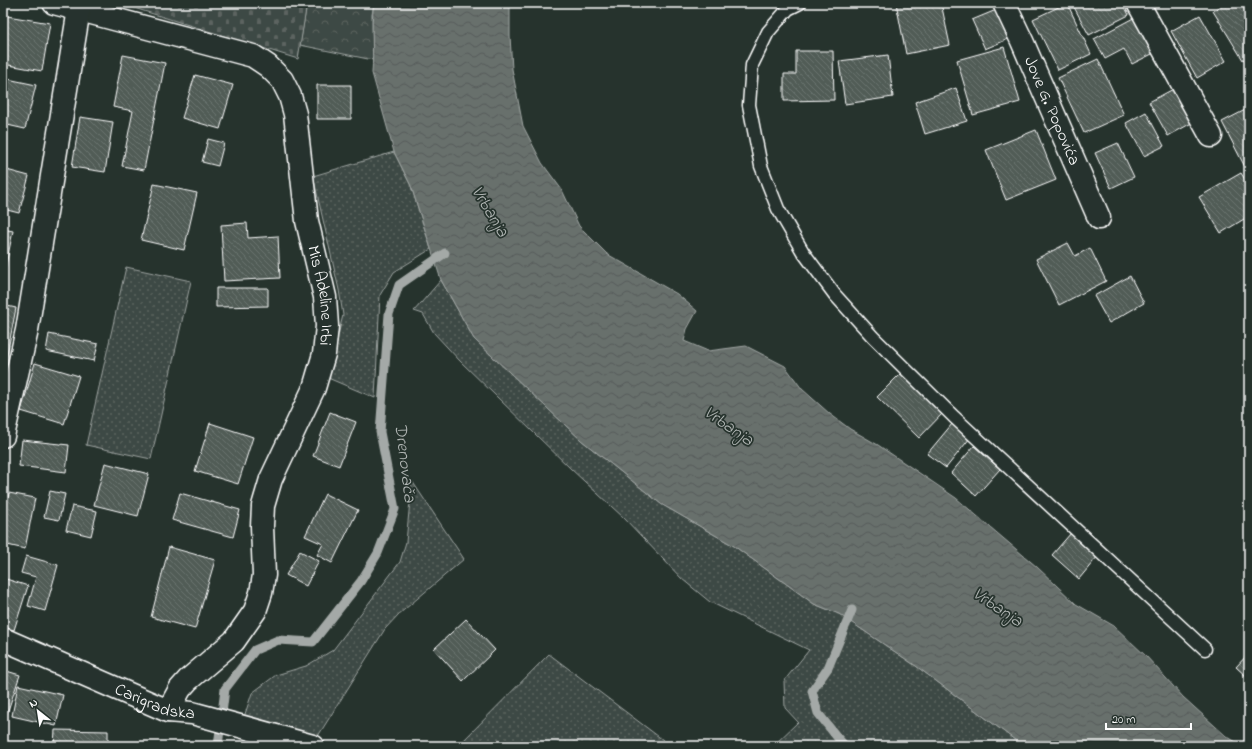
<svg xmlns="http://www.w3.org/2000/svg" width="1252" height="749" font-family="'Indie Flower',sans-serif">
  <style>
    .grass { fill: url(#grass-dots); stroke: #9ea4a2 }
    .forest { fill: url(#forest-crowns); stroke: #9ea4a2 }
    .cemetery { fill: url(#cemetery-stones); stroke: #9ea4a2 }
    .water { fill: url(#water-waves); stroke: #a4a9a7 }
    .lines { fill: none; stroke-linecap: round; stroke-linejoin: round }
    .stream { stroke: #a4a9a7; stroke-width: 9 }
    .building { fill: url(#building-back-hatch); stroke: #fff }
    .service-casing { stroke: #fff; stroke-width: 15 }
    .minor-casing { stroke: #fff; stroke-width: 25 }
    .service { stroke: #26332d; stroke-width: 12 }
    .minor { stroke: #26332d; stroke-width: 22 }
    .labels { text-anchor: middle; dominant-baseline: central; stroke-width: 3.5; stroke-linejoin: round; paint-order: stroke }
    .street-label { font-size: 17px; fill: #fff; stroke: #26332d }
    .water-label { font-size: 18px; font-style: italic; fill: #b3b8b6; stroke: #26332d }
  </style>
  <defs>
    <pattern id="grass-dots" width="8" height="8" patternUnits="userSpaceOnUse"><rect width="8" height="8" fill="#3e4944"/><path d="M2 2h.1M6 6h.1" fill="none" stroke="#5b6460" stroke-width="1.8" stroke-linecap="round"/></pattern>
    <pattern id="forest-crowns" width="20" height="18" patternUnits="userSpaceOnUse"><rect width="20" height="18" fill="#3e4944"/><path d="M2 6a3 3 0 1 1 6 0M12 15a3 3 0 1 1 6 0" fill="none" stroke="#5b6460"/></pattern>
    <pattern id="cemetery-stones" width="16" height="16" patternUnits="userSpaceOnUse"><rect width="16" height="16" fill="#3e4944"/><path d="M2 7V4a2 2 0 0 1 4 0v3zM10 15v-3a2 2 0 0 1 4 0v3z" fill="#5b6460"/></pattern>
    <pattern id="water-waves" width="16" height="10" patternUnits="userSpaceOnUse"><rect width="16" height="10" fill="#67706c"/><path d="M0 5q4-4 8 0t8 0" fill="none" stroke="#575a59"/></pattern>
    <pattern id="building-back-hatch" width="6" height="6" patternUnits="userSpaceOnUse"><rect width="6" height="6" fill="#515c57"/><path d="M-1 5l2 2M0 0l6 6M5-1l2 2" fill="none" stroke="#6b7470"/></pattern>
  </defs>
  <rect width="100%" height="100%" fill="#26332d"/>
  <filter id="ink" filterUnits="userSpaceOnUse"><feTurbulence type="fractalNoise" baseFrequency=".025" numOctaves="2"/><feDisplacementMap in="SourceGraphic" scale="8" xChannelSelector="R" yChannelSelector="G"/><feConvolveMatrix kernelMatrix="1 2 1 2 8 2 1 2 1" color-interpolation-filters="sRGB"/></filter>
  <g filter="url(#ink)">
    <path class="grass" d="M 394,152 L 411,186 L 431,249 L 394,272 L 380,295 L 375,398 L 328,378 L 343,315 L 339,290 L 313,176 Z
      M 126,267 L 191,281 L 151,459 L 86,445 Z
      M 441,280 L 474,339 L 581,440 L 661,504 L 734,546 L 814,604 L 839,614 L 916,666 L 1023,746 L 773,746 L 798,722 L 785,708 L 784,681 L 809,650 L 710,602 L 682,579 L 624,518 L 571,469 L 460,361 L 434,333 L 423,314 L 414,311 Z
      M 412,481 L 464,559 L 398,615 L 385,629 L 313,744 L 243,720 L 252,693 L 276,675 L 306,666 L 333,650 L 400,562 L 406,542 Z
      M 549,654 L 671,746 L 458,746 Z"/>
    <path class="forest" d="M 307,3 L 374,3 L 372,15 L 373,60 L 300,45 Z"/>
    <path class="cemetery" d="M 118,3 L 307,3 L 298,59 Z"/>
    <path class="water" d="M 374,3 L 510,3 L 510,36 L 512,69 L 523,126 L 542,163 L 562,190 L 579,226 L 607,254 L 677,294 L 697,311 L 687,329 L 684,341 L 708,351 L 746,346 L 785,366 L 802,389 L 830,414 L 850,429 L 878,445 L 956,498 L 1037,567 L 1076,604 L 1114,626 L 1146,656 L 1183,697 L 1226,736 L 1243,746 L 1023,746 L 916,666 L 839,614 L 814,604 L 734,546 L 661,504 L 581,440 L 474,339 L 441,280 L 411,186 L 394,152 L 372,73 C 374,50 370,26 374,3 Z"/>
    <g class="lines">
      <path class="stream" d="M 218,746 L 225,689 L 255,650 L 278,640 L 313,642 L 361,581 L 378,553 L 395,509 L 380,432 L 389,314 L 399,285 L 445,253
        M 845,746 L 837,737 L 818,713 L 812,691 L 828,668 L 852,610"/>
    </g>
    <path class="building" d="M 896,3 L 941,3 L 950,45 L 906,54 Z
      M 1067,3 L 1091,54 L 1058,70 L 1033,19 Z
      M 1082,3 L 1123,3 L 1129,15 L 1089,35 L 1074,7 Z
      M 1226,3 L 1249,3 L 1249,56 L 1243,60 L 1213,11 Z
      M 1001,8 L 1013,37 L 985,49 L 972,20 Z
      M 1139,15 L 1158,51 L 1132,64 L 1124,49 L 1105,59 L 1094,39 Z
      M 1200,15 L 1226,61 L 1197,78 L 1171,31 Z
      M 7,16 L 50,23 L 42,71 L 3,64 L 3,40 Z
      M 1004,47 L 1020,102 L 973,115 L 957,60 Z
      M 796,51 L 833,51 L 834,100 L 784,101 L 784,74 L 796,74 Z
      M 123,55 L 165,63 L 144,170 L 122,166 L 133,111 L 113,107 Z
      M 888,55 L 893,97 L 845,104 L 839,61 Z
      M 1098,59 L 1124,115 L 1084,133 L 1058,78 Z
      M 195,75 L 233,85 L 220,129 L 182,118 Z
      M 3,78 L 36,85 L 25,129 L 3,124 Z
      M 317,85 L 351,85 L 351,119 L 317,119 Z
      M 1179,86 L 1197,120 L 1168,136 L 1149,102 Z
      M 956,88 L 967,121 L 925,134 L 915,102 Z
      M 1249,108 L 1249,165 L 1245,167 L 1222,122 Z
      M 1146,112 L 1164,146 L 1144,156 L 1126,123 Z
      M 80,117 L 113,122 L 105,172 L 72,167 Z
      M 1036,130 L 1056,180 L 1006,200 L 986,150 Z
      M 208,139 L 224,143 L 218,166 L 202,162 Z
      M 1118,143 L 1134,177 L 1111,188 L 1095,153 Z
      M 3,169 L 29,176 L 19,213 L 3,209 Z
      M 1241,173 L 1249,186 L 1249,216 L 1221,233 L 1199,197 Z
      M 154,184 L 197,193 L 184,250 L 141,240 Z
      M 247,223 L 248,238 L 278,236 L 280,278 L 224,281 L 221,225 Z
      M 3,229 L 13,231 L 5,270 L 3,269 Z
      M 1068,243 L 1075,256 L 1090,248 L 1106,281 L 1059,305 L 1036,259 Z
      M 1130,276 L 1144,303 L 1109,323 L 1094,296 Z
      M 216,288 L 268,288 L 268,306 L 216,307 Z
      M 3,305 L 16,308 L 6,360 L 3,359 Z
      M 49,334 L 98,344 L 94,361 L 46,351 Z
      M 35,363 L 79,376 L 64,424 L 21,411 Z
      M 902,372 L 943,413 L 919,438 L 877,397 Z
      M 330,412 L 356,422 L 339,466 L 313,456 Z
      M 210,423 L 253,437 L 238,484 L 195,471 Z
      M 952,424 L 970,438 L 946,468 L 927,454 Z
      M 22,440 L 69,445 L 66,472 L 19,466 Z
      M 974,446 L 1000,469 L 976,496 L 951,473 Z
      M 105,463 L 149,474 L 138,516 L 94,505 Z
      M 50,491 L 65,494 L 59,520 L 44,517 Z
      M 9,493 L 35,498 L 25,549 L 3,544 L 3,521 Z
      M 180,493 L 240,510 L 233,537 L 172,520 Z
      M 325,494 L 358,510 L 332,563 L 317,555 L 323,544 L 305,536 Z
      M 72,506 L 97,511 L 91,536 L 66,530 Z
      M 1071,533 L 1098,556 L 1079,579 L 1052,555 Z
      M 169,547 L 215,560 L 195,629 L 151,617 Z
      M 300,551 L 319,561 L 306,586 L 286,575 Z
      M 26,556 L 58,565 L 45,611 L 28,606 L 36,577 L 21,573 Z
      M 3,578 L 28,586 L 14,630 L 3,627 Z
      M 466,619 L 495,650 L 463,681 L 434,649 Z
      M 1249,653 L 1249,679 L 1236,667 Z
      M 3,670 L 20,675 L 3,725 Z
      M 18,685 L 63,695 L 56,726 L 12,716 Z
      M 55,730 L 108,731 L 108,746 L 54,746 Z"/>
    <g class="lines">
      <defs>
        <path id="service" d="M 800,3 L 788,9 L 768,32 L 752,65 L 749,105 L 761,166 L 778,209 L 803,252 L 835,295 L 873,337 L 954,417 L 1205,649"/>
        <g id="minor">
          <path id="s1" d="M 54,3 L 253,56 L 268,66 L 282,80 L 290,96 L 295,114 L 307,221 L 325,297 L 327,326 L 324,354 L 314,388 L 271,479 L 263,506 L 262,526 L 264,575 L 261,593 L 255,611 L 234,641 L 188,680 L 180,689 L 168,711"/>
          <path id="s2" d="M 1004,3 L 1022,41 L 1099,218"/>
          <path d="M 1138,3 L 1211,136"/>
          <path d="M 3,436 L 27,330 L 79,9"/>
          <path id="s3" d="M 3,639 L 168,711 L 192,713 L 313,746"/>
        </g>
      </defs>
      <use href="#service" class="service-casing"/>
      <use href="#minor" class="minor-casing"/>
      <use href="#service" class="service"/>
      <use href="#minor" class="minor"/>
    </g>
  </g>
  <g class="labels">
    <g class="street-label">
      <text stroke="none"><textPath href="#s2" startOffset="118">Jove G. Popovića</textPath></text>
      <text stroke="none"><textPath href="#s1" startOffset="464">Mis Adeline Irbi</textPath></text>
      <text stroke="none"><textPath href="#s3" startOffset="165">Carigradska</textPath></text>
    </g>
    <g class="water-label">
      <text transform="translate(489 212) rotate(59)">Vrbanja</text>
      <text transform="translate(728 427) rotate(35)">Vrbanja</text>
      <text transform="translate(404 463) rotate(83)">Drenovača</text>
      <text transform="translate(997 608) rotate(34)">Vrbanja</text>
    </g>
  </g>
  <rect width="1252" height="749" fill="none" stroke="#26332d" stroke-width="16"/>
  <rect x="8" y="8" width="1236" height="733" fill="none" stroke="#fff" stroke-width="1.5" filter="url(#ink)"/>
  <g transform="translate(38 711) rotate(330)" stroke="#26332d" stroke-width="3" paint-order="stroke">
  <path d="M0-3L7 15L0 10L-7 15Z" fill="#ffffff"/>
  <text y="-6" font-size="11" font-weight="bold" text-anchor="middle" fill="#ffffff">N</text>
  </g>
  <path d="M1106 723v6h85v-6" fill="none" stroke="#ffffff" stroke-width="2"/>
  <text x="1112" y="723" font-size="12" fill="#ffffff" stroke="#26332d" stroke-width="3" paint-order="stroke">20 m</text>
</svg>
